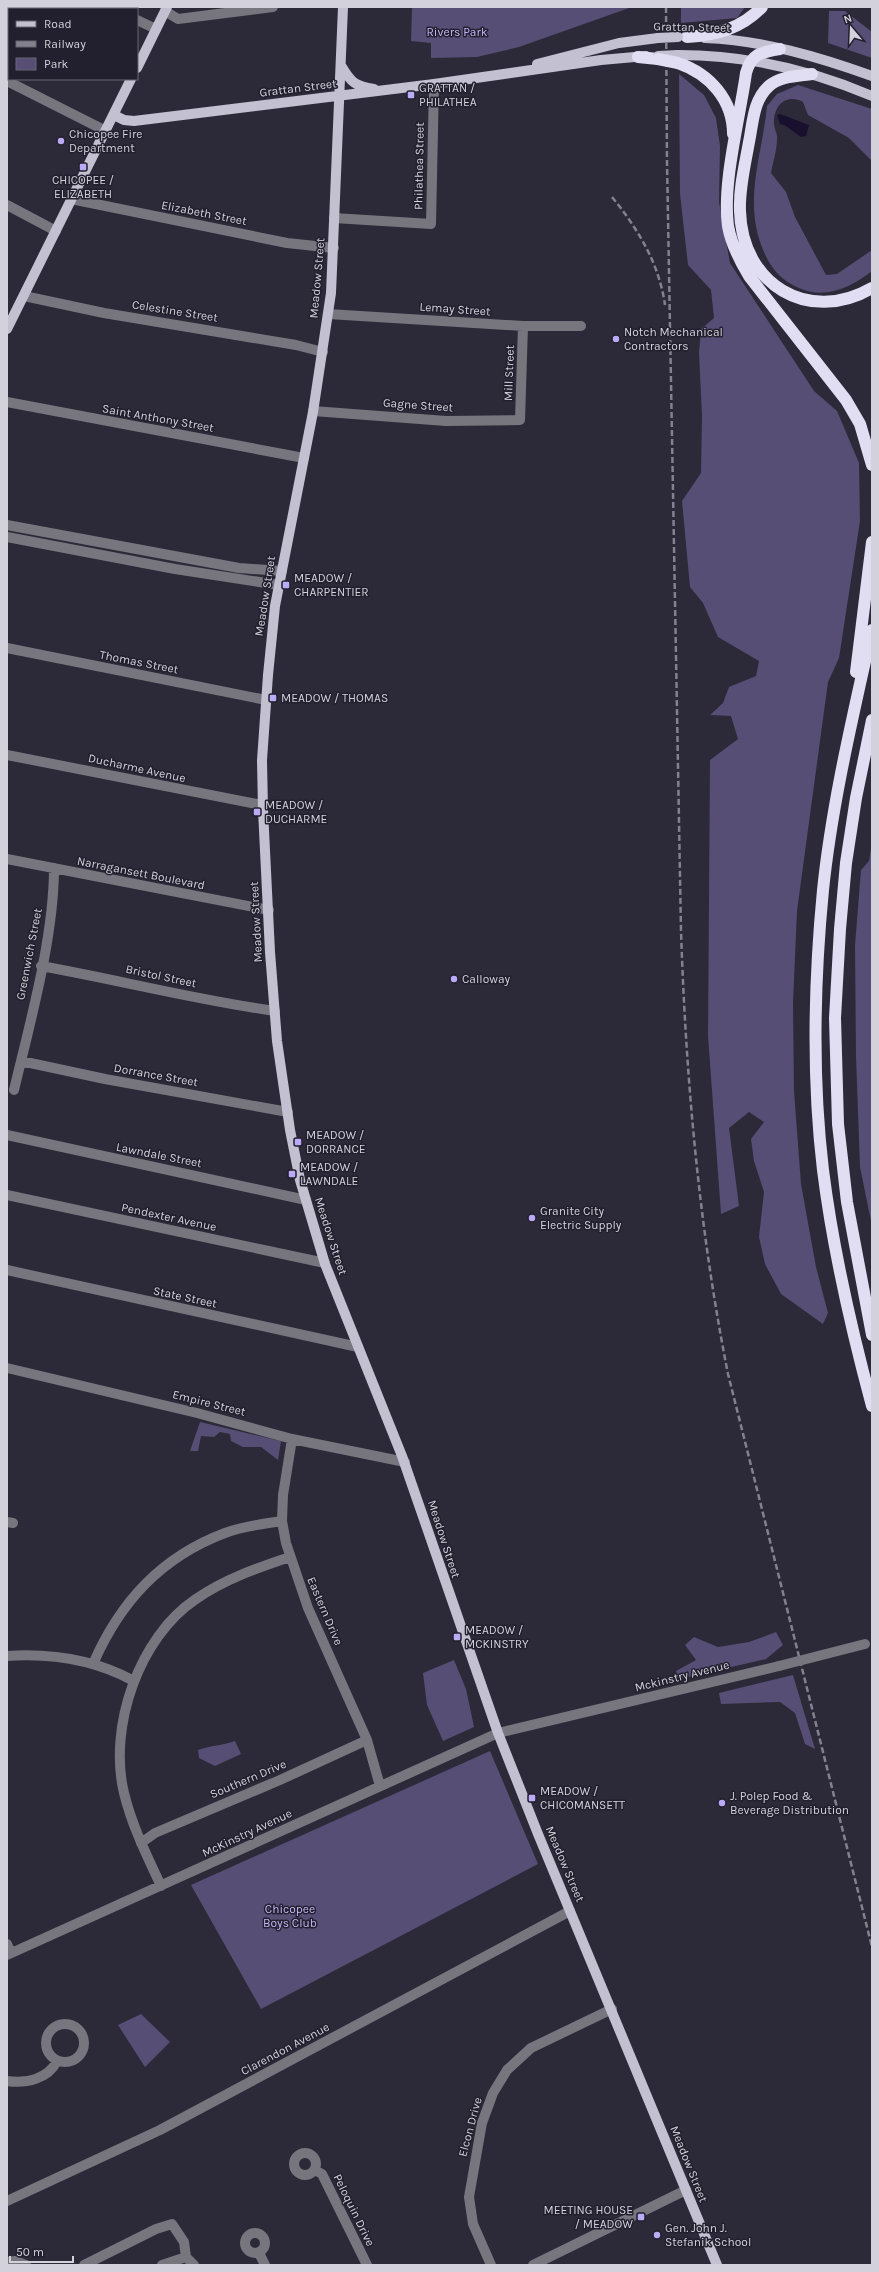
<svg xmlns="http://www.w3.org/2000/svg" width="879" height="2272" font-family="Karla,sans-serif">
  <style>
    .green { fill: #564e74 }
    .water { fill: #190f2f }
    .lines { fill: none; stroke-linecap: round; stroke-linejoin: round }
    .minor { stroke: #77757e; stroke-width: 10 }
    .major { stroke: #c3c0d1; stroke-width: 10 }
    .highway { stroke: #e1ddf2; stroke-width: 12 }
    .rail { stroke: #84818e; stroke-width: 2.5; stroke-dasharray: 6 3; stroke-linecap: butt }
    .minor-bridge { stroke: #77757e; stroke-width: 10 }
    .major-bridge { stroke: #c3c0d1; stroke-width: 10 }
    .highway-bridge { stroke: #e1ddf2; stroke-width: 12 }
    .poi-dot { fill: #bbaaf6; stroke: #221f2e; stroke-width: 1.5 }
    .labels { text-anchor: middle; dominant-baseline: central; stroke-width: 3; stroke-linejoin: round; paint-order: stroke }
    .street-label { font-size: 12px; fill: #d3d1db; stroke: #221f2e }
    .park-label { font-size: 12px; fill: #c5b8f9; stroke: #221f2e }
    .poi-label { font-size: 12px; fill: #d3d1db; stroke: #221f2e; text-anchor: start }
  </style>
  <rect width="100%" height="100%" fill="#2c2938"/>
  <path class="green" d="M 412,7 L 632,7 L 519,47 L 477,57 L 431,58 L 431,43 L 411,41 Z
    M 681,7 L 745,7 L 737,18 L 681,23 Z
    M 829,11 L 845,11 L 872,32 L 872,58 L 828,43 Z
    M 679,74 L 704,95 L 716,118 L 720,146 L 719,202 L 730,263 L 814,391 L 837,411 L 859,463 L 860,521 L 839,658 L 828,682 L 797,911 L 793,1003 L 794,1091 L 801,1184 L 816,1267 L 828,1313 L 823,1324 L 781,1294 L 765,1264 L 759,1237 L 764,1192 L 754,1161 L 751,1139 L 764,1122 L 749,1112 L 729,1128 L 739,1206 L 721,1214 L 708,1036 L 710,760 L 738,739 L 731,716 L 710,715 L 723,703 L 729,687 L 756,676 L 759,661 L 718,637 L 703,603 L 690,587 L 682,501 L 701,473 L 702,416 L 699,353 L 701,329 L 714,318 L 711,290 L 688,265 L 680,194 Z
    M 798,85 L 872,109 L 872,161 L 849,138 L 808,115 L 803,102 C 786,93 773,106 774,124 C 774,129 778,134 777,139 C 777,150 773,162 771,173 L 786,192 L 795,217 L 826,275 L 837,274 L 872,250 L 872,271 C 852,287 824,300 799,288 C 782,281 771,269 764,252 C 742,202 762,157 767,106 L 777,94 Z
    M 872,842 L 872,1226 L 860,1167 L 856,1057 L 855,945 L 861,870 L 869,861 Z
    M 200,1422 L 281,1441 L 278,1460 L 261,1447 L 243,1447 L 231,1441 L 230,1434 L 220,1432 L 214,1437 L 201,1436 L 198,1451 L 190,1451 Z
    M 776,1632 L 783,1645 L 766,1659 L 679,1679 L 676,1671 L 696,1660 L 685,1645 L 694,1637 L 718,1647 L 749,1642 Z
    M 454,1660 L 466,1689 L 474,1727 L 443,1741 L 427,1705 L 423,1673 Z
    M 793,1675 L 815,1749 L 805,1744 L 795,1713 L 780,1702 L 721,1704 L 719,1693 Z
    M 235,1741 L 241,1754 L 215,1766 L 199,1758 L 198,1750 C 211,1745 222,1746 235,1741 Z
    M 490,1751 L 538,1864 L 261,2009 L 191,1885 Z
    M 141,2014 L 170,2042 L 145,2067 L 118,2025 Z"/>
  <path class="water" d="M 780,114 L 809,125 L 806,136 L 801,137 L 786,126 L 780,124 L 777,115 Z"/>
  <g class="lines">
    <path class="minor" d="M 111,7 L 115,9
      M 165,11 L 178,19 L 273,7
      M 137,20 L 156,29
      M 7,81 L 106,131
      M 71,199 L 287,243 L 334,248
      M 7,205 L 56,231
      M 334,218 L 431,224 L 434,84
      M 24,296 L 104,313 L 296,345 L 323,352
      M 328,314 L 523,326 L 581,326
      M 7,402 L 304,458
      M 313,411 L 446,421 L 520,420 L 523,326
      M 7,525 L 239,568 L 282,571
      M 7,537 L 175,569 L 279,585
      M 7,648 L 266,700
      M 7,755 L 262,805
      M 7,859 L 269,910
      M 41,966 C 119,980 196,1000 275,1011
      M 21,1061 L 105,1079 L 288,1112
      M 14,1090 C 30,1023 54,937 54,868
      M 7,1135 L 306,1200
      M 7,1195 L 325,1263
      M 7,1270 L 358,1347
      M 7,1368 L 197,1413 L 292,1439 L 405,1462
      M 292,1439 L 283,1495 L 282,1521 L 286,1543 L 308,1608 L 367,1740 L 380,1786
      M 7,1522 L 13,1523
      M 7,1656 C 51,1653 95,1660 134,1681
      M 93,1664 C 120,1602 161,1557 225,1533 C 243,1526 264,1524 282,1521
      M 141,1843 L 155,1833 L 280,1780 L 367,1740
      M 161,1886 C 147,1856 132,1826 124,1793 C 108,1727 139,1637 196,1599 C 225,1579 257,1568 290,1557
      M 7,1944 L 11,1953
      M 7,1955 L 498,1733 L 779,1666
      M46 2043a19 19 0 1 1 38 0a19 19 0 1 1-38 0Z
      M 7,2081 C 26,2084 48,2079 57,2061
      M294 2164a11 11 0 1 1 22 0a11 11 0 1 1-22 0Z
      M 315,2170 L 322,2174 L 367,2265
      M 7,2201 L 160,2130 L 570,1911
      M245 2243a10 10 0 1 1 20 0a10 10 0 1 1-20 0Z
      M 259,2253 L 265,2265
      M 7,2262 L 15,2261 L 26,2265
      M 84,2265 L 156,2229 L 172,2224 L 184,2242 L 186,2257 L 194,2265
      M 162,2265 L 186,2257
      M 491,2265 L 473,2224 L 469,2197 L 482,2123 L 493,2093 L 507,2070 L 531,2048 L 612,2009
      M 533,2265 L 686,2190"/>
    <path class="major" d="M 343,7 L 331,293 L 313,412 L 275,606 L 268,675 L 262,760 L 263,810 L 270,952 L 277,1041 L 290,1130 L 300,1180 L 325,1264 L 402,1456 L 498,1733 L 538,1834 L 717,2265
      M 705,38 C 762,40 819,57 872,76
      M 678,55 C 745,55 811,70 872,96
      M 537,64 L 619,43 L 658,38
      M 342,67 C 351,83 356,86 374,89
      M 137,68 L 167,7
      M 114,115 L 124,120 L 134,121 L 434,84 L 601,60 L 646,56
      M 7,329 L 131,79"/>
    <path class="highway" d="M 687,37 C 716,35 741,29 762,7
      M 780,49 C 761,52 751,54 746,73 C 740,117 722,183 728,226 C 731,244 740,261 749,276 L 846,400 L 860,424 L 872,465
      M 638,57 L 658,59
      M 678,63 C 710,74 733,100 733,134
      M 812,74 C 798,76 780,76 769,86 C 753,100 753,123 749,142 C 745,165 739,188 740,211 C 742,284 808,325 872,288
      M 872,630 C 853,716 832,803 823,890 C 814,983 812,1078 823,1170 C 833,1250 851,1328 872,1406
      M 856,672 L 872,542
      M 872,720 L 856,798 L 846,863 L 840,929 L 835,1018 L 838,1124 L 847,1202 L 872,1335"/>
    <path class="rail" d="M 666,7 L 667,162 L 681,931 C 686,1080 699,1228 728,1374 L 872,1947
      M 612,197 C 638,229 659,263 665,305"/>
    <path class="minor-bridge" d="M 779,1666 L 865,1644"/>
    <path class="major-bridge" d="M 658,38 L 678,37
      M 658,56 L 678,55"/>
    <path class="highway-bridge" d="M 658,59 L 678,63"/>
  </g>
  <g class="poi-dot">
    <rect x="407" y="91" width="8" height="8" rx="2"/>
    <circle cx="61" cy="141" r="4"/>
    <rect x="79" y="163" width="8" height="8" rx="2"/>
    <circle cx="616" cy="339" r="4"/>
    <rect x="282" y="581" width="8" height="8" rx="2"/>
    <rect x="269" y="694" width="8" height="8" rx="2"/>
    <rect x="253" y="808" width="8" height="8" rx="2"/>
    <circle cx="454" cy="979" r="4"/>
    <rect x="294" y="1138" width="8" height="8" rx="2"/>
    <rect x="288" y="1170" width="8" height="8" rx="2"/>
    <circle cx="532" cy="1218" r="4"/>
    <rect x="453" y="1633" width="8" height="8" rx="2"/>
    <rect x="528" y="1794" width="8" height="8" rx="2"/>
    <circle cx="722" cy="1803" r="4"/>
    <rect x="637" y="2213" width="8" height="8" rx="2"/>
    <circle cx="657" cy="2235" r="4"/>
  </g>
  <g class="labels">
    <g class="street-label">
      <text transform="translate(692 27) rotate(1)">Grattan Street</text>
      <text transform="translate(298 88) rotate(-7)">Grattan Street</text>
      <text transform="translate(419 166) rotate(-89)">Philathea Street</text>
      <text transform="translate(204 213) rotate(11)">Elizabeth Street</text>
      <text transform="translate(317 278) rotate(-85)">Meadow Street</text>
      <text transform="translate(455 309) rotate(4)">Lemay Street</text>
      <text transform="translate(175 311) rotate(9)">Celestine Street</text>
      <text transform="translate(509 373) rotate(-88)">Mill Street</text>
      <text transform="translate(418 405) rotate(4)">Gagne Street</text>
      <text transform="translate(158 418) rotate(10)">Saint Anthony Street</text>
      <text transform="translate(265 596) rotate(-81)">Meadow Street</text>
      <text transform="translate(139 662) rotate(11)">Thomas Street</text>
      <text transform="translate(137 768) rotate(12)">Ducharme Avenue</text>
      <text transform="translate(141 873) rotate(11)">Narragansett Boulevard</text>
      <text transform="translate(256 922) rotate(-93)">Meadow Street</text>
      <text transform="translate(29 954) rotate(-79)">Greenwich Street</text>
      <text transform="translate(161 976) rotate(12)">Bristol Street</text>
      <text transform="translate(156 1075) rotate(10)">Dorrance Street</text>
      <text transform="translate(159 1155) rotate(11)">Lawndale Street</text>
      <text transform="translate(169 1217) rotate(12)">Pendexter Avenue</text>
      <text transform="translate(331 1236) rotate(72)">Meadow Street</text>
      <text transform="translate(185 1297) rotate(12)">State Street</text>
      <text transform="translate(209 1403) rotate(14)">Empire Street</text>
      <text transform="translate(444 1539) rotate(72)">Meadow Street</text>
      <text transform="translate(325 1611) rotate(67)">Eastern Drive</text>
      <text transform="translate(682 1676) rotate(-14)">Mckinstry Avenue</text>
      <text transform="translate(248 1779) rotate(-23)">Southern Drive</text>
      <text transform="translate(247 1833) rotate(-25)">McKinstry Avenue</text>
      <text transform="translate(565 1864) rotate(67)">Meadow Street</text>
      <text transform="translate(285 2049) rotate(-28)">Clarendon Avenue</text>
      <text transform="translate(470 2127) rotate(-75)">Elcon Drive</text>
      <text transform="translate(689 2164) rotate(68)">Meadow Street</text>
      <text transform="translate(354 2210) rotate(64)">Peloquin Drive</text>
    </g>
    <g class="park-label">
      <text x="457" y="32">Rivers Park</text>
      <text x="290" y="1909">Chicopee<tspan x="290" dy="14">Boys Club</tspan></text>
    </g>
    <g class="poi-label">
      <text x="419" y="88">GRATTAN /<tspan x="419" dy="14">PHILATHEA</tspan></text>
      <text x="69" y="134">Chicopee Fire<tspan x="69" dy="14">Department</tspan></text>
      <text x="83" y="180" text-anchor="middle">CHICOPEE /<tspan x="83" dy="14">ELIZABETH</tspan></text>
      <text x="624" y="332">Notch Mechanical<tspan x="624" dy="14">Contractors</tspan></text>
      <text x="294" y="578">MEADOW /<tspan x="294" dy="14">CHARPENTIER</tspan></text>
      <text x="281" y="698">MEADOW / THOMAS</text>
      <text x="265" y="805">MEADOW /<tspan x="265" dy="14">DUCHARME</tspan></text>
      <text x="462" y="979">Calloway</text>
      <text x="306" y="1135">MEADOW /<tspan x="306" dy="14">DORRANCE</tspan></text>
      <text x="300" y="1167">MEADOW /<tspan x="300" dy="14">LAWNDALE</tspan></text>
      <text x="540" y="1211">Granite City<tspan x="540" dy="14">Electric Supply</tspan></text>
      <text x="465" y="1630">MEADOW /<tspan x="465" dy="14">MCKINSTRY</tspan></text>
      <text x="540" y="1791">MEADOW /<tspan x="540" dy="14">CHICOMANSETT</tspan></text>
      <text x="730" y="1796">J. Polep Food &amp;<tspan x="730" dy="14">Beverage Distribution</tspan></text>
      <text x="633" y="2210" text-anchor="end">MEETING HOUSE<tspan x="633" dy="14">/ MEADOW</tspan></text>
      <text x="665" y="2228">Gen. John J.<tspan x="665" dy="14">Stefanik School</tspan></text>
    </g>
  </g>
  <rect width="879" height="2272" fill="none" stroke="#d3d1db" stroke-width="16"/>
  <rect x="8" y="8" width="130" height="72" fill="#221f2e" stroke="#696673"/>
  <rect x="16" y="21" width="20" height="6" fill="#c3c0d1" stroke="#696673"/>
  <text x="44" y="28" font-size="12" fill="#d3d1db">Road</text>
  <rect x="16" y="41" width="20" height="6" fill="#84818e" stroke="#696673"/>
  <text x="44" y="48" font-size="12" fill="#d3d1db">Railway</text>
  <rect x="16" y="58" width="20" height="12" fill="#564e74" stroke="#696673"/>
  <text x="44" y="68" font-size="12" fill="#d3d1db">Park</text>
  <g transform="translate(851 28) rotate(341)" stroke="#221f2e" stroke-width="3" paint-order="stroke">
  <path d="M0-3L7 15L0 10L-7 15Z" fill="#d3d1db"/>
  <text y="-6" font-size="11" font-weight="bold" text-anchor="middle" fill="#d3d1db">N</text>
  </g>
  <path d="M10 2256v6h63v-6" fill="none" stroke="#d3d1db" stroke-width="2"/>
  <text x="16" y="2256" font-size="12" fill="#d3d1db" stroke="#221f2e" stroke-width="3" paint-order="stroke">50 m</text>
</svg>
